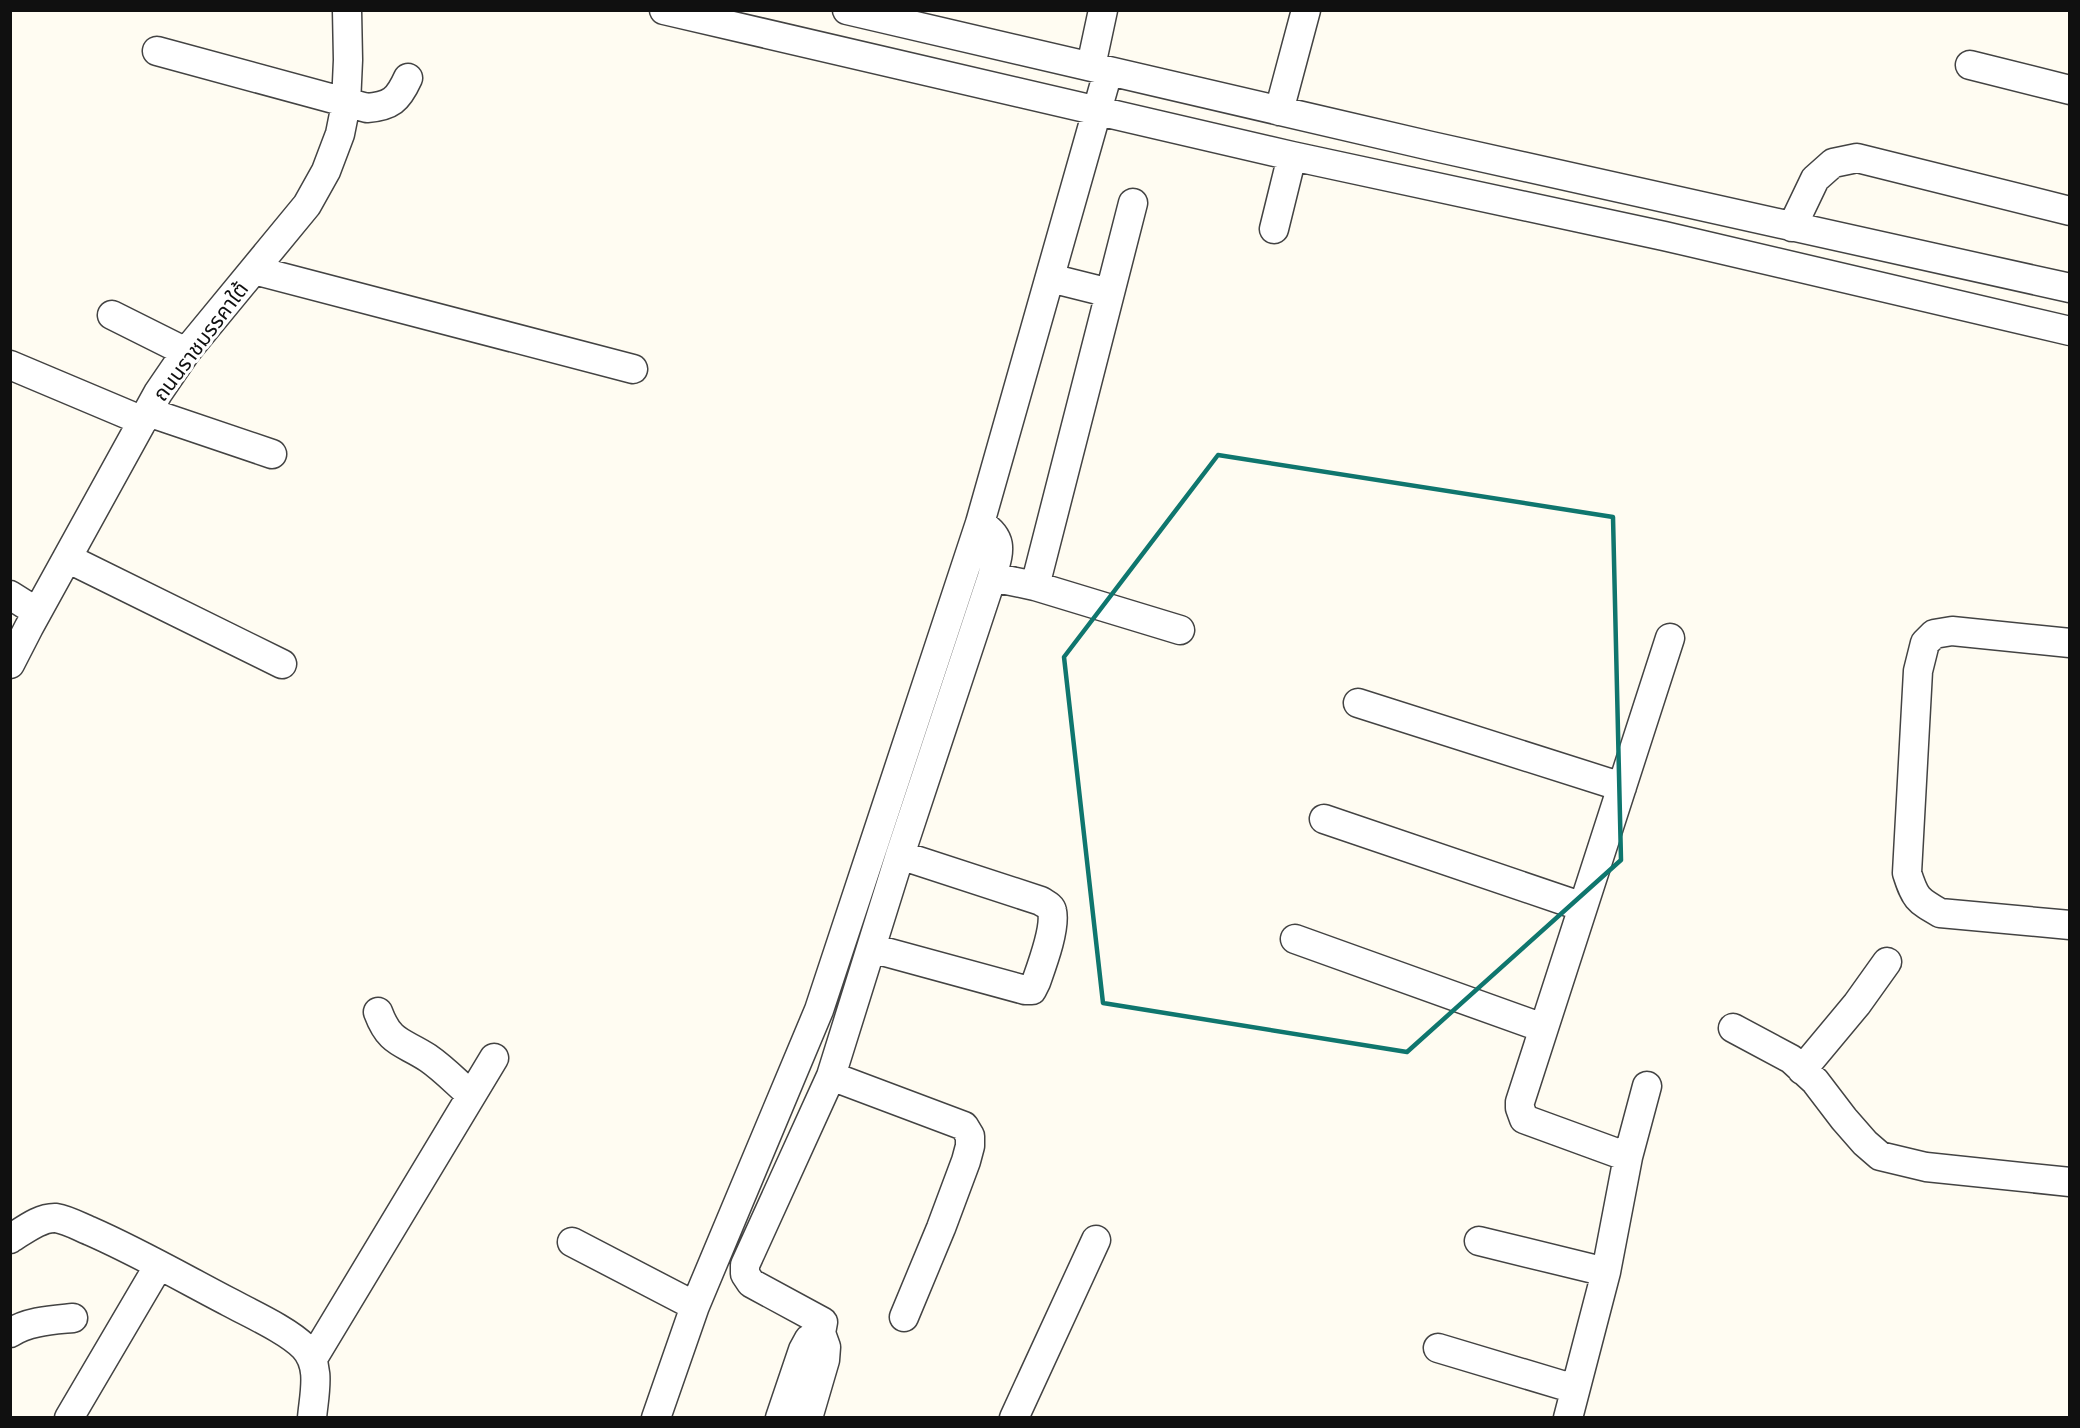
<svg xmlns="http://www.w3.org/2000/svg" width="2080" height="1428" font-family="'PT Serif','Noto Sans Thai',serif">
  <style>
    .lines { fill: none; stroke-linecap: round; stroke-linejoin: round }
    .minor-casing { stroke: #434343; stroke-width: 31 }
    .minor { stroke: #fff; stroke-width: 28 }
    .marked { fill: none; stroke: #0f766e; stroke-width: 4.5; stroke-linejoin: round }
    .labels { text-anchor: middle; dominant-baseline: central; stroke-width: 6; stroke-linejoin: round; paint-order: stroke }
    .street-label { font-size: 21px; fill: #101010; stroke: #fff }
  </style>
  <rect width="100%" height="100%" fill="#fffcf2"/>
  <g class="lines">
    <defs>
      <path id="minor" d="M 664,10 L 1292,156 L 1664,236 L 2070,331
        M 847,10 L 1431,146 L 2070,288
        M 157,51 L 367,108 C 391,106 398,100 408,78
        M 1970,65 L 2070,90
        M 1091,66 L 1103,10
        M 1279,111 L 1306,10
        M 1792,227 L 1815,179 L 1833,163 L 1857,158 L 2070,211
        M 1274,229 L 1292,156
        M 254,270 L 633,369
        M 1050,278 L 1110,293
        M 112,315 L 186,352
        M 10,365 L 143,421
        M 148,412 L 272,454
        M 67,558 L 282,664
        M 992,577 L 1035,586 L 1133,203
        M 1035,586 L 1180,630
        M 10,595 L 37,612
        M 2070,643 L 1952,631 L 1934,634 L 1925,643 L 1918,671 L 1907,873 C 1915,898 1917,900 1940,913 L 2070,925
        M 10,664 L 29,627 L 158,393 L 186,352 L 307,205 L 326,171 L 340,134 L 346,104 L 348,60 L 347,10
        M 1358,703 L 1622,787
        M 1324,819 L 1583,907
        M 1295,939 L 1543,1028
        M 871,948 L 1025,990 L 1032,990 L 1036,982 C 1042,965 1056,928 1052,911 C 1051,906 1045,904 1041,901 L 900,855
        M 378,1012 C 390,1044 402,1041 428,1058 C 444,1069 457,1083 471,1095
        M 1733,1028 L 1791,1059 L 1815,1081 L 1844,1119 L 1865,1143 L 1880,1156 L 1926,1167 L 2070,1182
        M 1802,1070 L 1857,1004 L 1887,962
        M 1628,1157 L 1647,1086
        M 10,1239 C 23,1231 40,1217 56,1218 C 68,1220 80,1227 90,1231 C 138,1252 183,1278 229,1302 C 251,1314 287,1330 304,1347 C 322,1366 314,1394 312,1418
        M 1479,1241 L 1606,1272
        M 572,1242 L 695,1306
        M 904,1317 L 941,1228 L 966,1161 L 970,1146 L 970,1136 L 964,1126 L 831,1076 L 900,855 L 992,577 C 999,551 1005,539 980,523
        M 10,1333 C 28,1321 53,1320 73,1318
        M 1438,1348 L 1575,1389
        M 312,1360 L 494,1058
        M 69,1418 L 159,1265
        M 656,1418 L 695,1306 L 819,1010 L 980,523 L 1108,72
        M 780,1418 L 803,1350 L 809,1339 L 821,1333
        M 808,1418 L 825,1360 L 826,1347 L 821,1333 L 823,1322 L 751,1283 L 745,1274 L 745,1265 L 831,1076
        M 1014,1418 L 1096,1240
        M 1568,1418 L 1606,1272 L 1628,1157 L 1524,1119 L 1520,1108 L 1520,1102 L 1670,638"/>
    </defs>
    <use href="#minor" class="minor-casing"/>
    <use href="#minor" class="minor"/>
  </g>
  <path class="marked" d="M 1218,455 L 1613,517 L 1621,860 L 1407,1052 L 1103,1003 L 1064,657 Z"/>
  <g class="labels">
    <g class="street-label">
      <text transform="translate(200 341) rotate(-53)">ถนนราชมรรคาใต้</text>
    </g>
  </g>
  <rect width="2080" height="1428" fill="none" stroke="#101010" stroke-width="24"/>
</svg>
